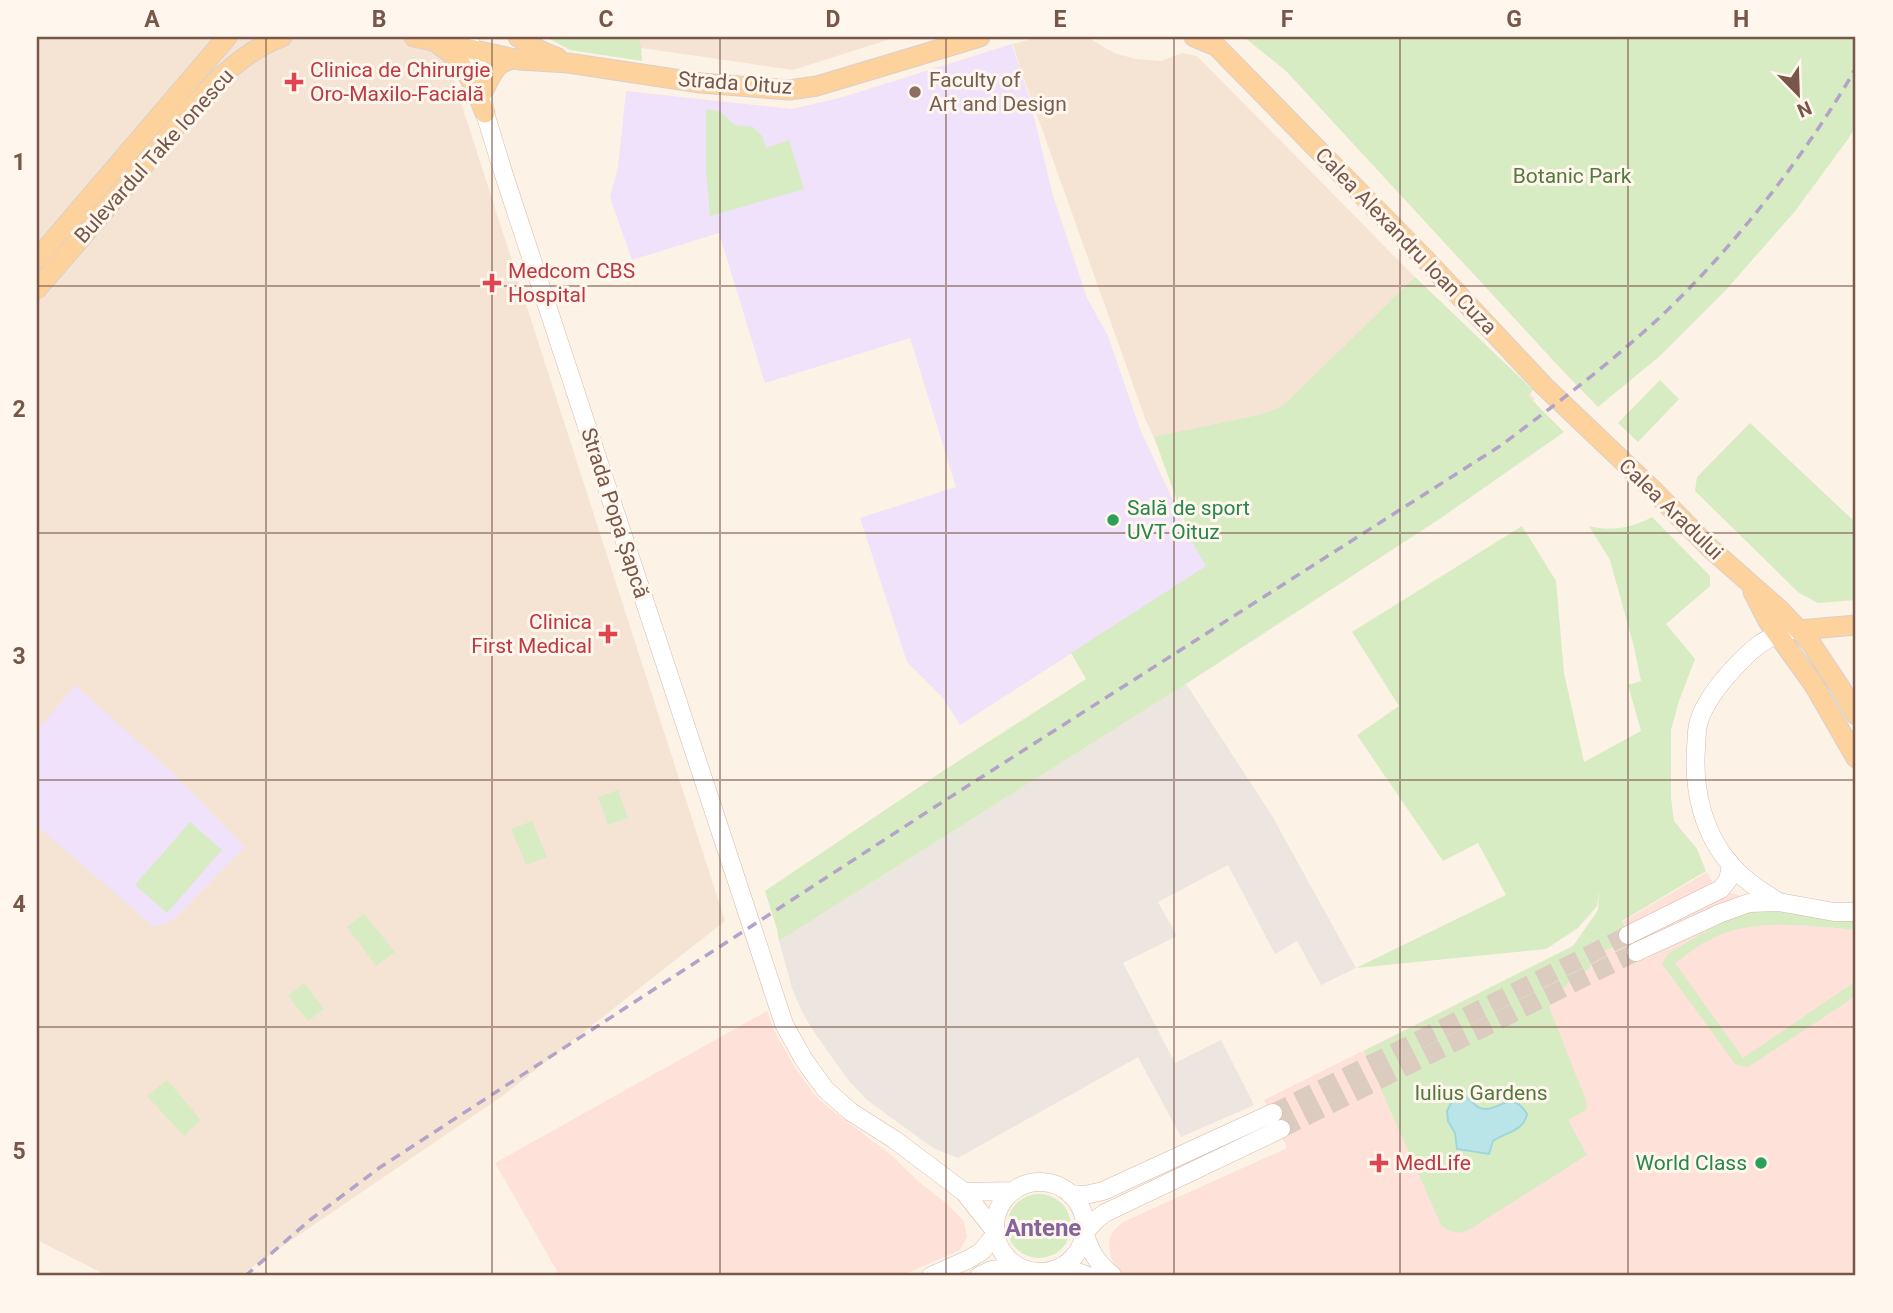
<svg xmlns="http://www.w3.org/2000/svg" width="1893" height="1313" font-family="Roboto,sans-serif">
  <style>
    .residential { fill: #f5e4d4 }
    .commercial { fill: #fee1d9 }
    .industrial { fill: #ede5e0 }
    .education { fill: #efe2fa }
    .green { fill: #d7ecc3 }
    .water { fill: #b9e5e8; stroke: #9fd6da; stroke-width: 2 }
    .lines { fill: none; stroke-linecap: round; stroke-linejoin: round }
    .secondary-tunnel { stroke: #dccbbf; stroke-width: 18; stroke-dasharray: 18 9; stroke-linecap: butt }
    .secondary-casing { stroke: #d5baab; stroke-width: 19 }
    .primary-casing { stroke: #d9d0cc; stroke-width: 21 }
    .secondary { stroke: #fff; stroke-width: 18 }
    .primary { stroke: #fed29c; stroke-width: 19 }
    .rail { stroke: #b4a3c8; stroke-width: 3.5; stroke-dasharray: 10 7; stroke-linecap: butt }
    .grid { fill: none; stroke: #785649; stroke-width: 2; stroke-opacity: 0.55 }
    .health-dot { fill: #e0444e; stroke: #fff7ed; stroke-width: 2.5 }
    .education-dot { fill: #8d6e63; stroke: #fff7ed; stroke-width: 2.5 }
    .leisure-dot { fill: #2e9e5b; stroke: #fff7ed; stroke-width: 2.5 }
    .labels { text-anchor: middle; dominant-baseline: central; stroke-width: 6; stroke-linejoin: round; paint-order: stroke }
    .health-label { font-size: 21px; fill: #be3a42; stroke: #fff7ed; text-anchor: start }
    .education-label { font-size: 21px; fill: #785e54; stroke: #fff7ed; text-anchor: start }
    .street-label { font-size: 21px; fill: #785649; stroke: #fff7ed }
    .park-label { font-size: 21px; fill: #53793d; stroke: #fff7ed }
    .leisure-label { font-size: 21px; fill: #27864d; stroke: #fff7ed; text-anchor: start }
    .quarter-label { font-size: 24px; font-weight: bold; fill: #85649c; stroke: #fff7ed }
    .neatline { fill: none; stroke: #785649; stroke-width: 2.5 }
    .grid-label { font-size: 23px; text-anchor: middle; font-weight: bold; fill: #785649 }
  </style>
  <rect width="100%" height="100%" fill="#fdf2e6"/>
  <path class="residential" d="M 37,37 L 470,37 L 445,53 L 725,921 L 501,1097 L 239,1276 L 108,1276 L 37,1240 Z
    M 566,37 L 897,37 L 793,70 Z
    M 1038,37 L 1087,37 L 1114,53 L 1136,59 L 1161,61 L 1182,53 L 1197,56 L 1535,399 L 1460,457 L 1225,588 L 1146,421 L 1022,73 L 1013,44 Z"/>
  <path class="commercial" d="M 1707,872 L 1716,888 L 1786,910 L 1828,927 L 1856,930 L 1856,1276 L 1121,1276 L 1111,1258 L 1109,1247 L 1110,1237 L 1115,1229 L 1123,1222 L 1287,1148 L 1264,1100 L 1622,922 Z
    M 767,1011 L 774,1030 L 794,1066 L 814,1094 L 829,1108 L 890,1154 L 919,1182 L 947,1204 L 964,1221 L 967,1237 L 960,1250 L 910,1272 L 892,1276 L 560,1276 L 495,1163 Z"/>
  <path class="industrial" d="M 1186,684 L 1271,814 L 1356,968 L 1321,985 L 1297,941 L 1275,954 L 1228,865 L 1158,902 L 1177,936 L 1123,963 L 1175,1063 L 1221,1040 L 1254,1105 L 1181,1137 L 1138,1057 L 958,1158 L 933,1148 L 867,1100 L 849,1081 L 814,1032 L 802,1012 L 792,988 L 779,941 Z"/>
  <path class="education" d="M 1012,44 L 1029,96 L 1053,196 L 1087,298 L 1108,336 L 1140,429 L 1192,542 L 1207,566 L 960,725 L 943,698 L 907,662 L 860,518 L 956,487 L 910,338 L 765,383 L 719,233 L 632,260 L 610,197 L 618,168 L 626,91 L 792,109 L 843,97 Z
    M 75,685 L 176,776 L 245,847 L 172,921 L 154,927 L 37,826 L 37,731 Z"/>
  <path class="green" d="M 546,37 L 638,37 L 641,46 L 642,61 L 570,50 Z
    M 1244,37 L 1856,37 L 1856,126 L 1848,139 L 1796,210 L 1725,291 L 1661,355 L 1598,407 L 1562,370 L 1286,71 Z
    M 706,109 L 719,111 L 735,125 L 753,127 L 762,136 L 766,148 L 789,140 L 804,189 L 710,216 L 706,169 Z
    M 1415,277 L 1533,390 L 1528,396 L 1564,432 L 1438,520 L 1186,684 L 779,941 L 777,929 L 765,891 L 943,771 L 1086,679 L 1071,653 L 1206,566 L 1192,542 L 1154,437 L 1263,414 L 1276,409 L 1287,402 Z
    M 1660,380 L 1679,399 L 1638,442 L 1618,423 Z
    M 1750,423 L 1856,523 L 1856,600 L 1818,603 L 1799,593 L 1695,491 L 1697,477 Z
    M 1652,517 L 1710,576 L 1710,586 L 1666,624 L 1695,659 L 1679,701 L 1671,730 L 1671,798 L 1674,821 L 1697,849 L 1706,871 L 1622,921 L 1634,947 C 1614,943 1596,950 1589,969 L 1572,978 L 1549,1007 L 1587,1103 L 1586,1110 L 1568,1120 L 1587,1155 L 1472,1228 C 1460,1235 1452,1234 1441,1225 L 1364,1051 L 1573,946 L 1598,910 L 1599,889 L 1597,906 L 1578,928 L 1546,949 L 1356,968 L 1506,895 L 1478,843 L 1443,861 L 1357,735 L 1399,706 L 1352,632 L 1522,526 L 1556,581 L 1564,673 L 1584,762 L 1641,731 L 1628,685 L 1641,681 L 1634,647 L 1610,560 L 1589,526 C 1611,532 1632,528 1652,517 Z
    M 618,790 L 628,818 L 608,825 L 598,797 Z
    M 532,821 L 547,857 L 526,865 L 511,829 Z
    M 190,822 L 222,850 L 167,913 L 135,885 Z
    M 1767,908 L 1856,919 L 1856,930 C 1811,926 1752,917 1711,939 C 1698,945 1687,955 1675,963 L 1743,1058 L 1856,981 L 1856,996 L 1748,1067 L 1736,1065 L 1662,964 L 1669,953 L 1722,922 L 1746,911 Z
    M 364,914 L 395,952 L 376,966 L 347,927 Z
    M 304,983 L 324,1009 L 308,1021 L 288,996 Z
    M 167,1080 L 201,1120 L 184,1136 L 147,1096 Z
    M1007 1226a32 32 0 1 1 64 0a32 32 0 1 1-64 0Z"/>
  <path class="water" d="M 1459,1096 L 1466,1097 C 1471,1100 1475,1106 1480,1108 C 1498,1114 1511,1087 1527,1114 C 1524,1131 1506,1132 1493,1141 L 1489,1154 L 1457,1149 L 1455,1133 L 1448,1121 L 1447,1111 L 1452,1101 Z"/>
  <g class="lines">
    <path class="secondary-tunnel" d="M 1273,1113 L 1628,935
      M 1281,1129 L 1636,952"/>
    <defs>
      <path id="secondary" d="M 468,37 L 477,63 L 485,113 L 503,172 L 784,1024 L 804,1060 L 825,1089 L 851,1112 L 895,1140 L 964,1192 L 995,1231
        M 1779,902 C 1762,892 1745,881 1732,866 C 1703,834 1693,790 1696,748 C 1697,739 1696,730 1699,721 C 1705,702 1720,683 1734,668 C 1752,649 1764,637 1790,631
        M 1628,935 L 1721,889 L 1728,880 L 1731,866
        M 1636,952 L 1721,913 L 1749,903 L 1779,902 L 1834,912 L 1856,912
        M995 1227a45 45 0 1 1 90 0a45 45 0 1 1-90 0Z
        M 964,1192 L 1013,1191
        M 1070,1194 L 1085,1195 L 1103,1191 L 1273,1113
        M 1085,1232 L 1097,1219 L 1105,1213 L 1281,1129
        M 1085,1235 C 1091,1253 1098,1264 1113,1276
        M 1058,1269 L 1072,1270 L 1088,1276
        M 931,1276 L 967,1260 L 981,1252 L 995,1235
        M 979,1276 L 992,1270 L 1017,1267"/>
      <path id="primary" d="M 414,37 L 520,60 L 568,63 L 701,83 L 789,90 L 817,86 L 980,37
        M 518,37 L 541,51 L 558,58
        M 1194,37 L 1216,46 L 1424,258 L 1544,386 L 1652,489 L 1711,549 L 1779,609 L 1799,630 L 1810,642 L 1840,687 L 1856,715
        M 439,45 C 464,59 475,88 485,113
        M 483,92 C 491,76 496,59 517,59
        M 37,259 L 227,37
        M 37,289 C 74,246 112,202 149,159 C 187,115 225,58 282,37
        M 1753,592 L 1768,621 L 1814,685 L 1856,758
        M 1799,630 L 1856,625"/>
    </defs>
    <use href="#secondary" class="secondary-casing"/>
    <use href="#primary" class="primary-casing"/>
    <use href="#secondary" class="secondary"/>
    <use href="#primary" class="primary"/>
    <path class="rail" d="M 245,1276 L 310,1220 L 379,1168 L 941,803 L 1500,446 C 1555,405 1608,365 1658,319 C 1733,249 1805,156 1856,68"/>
  </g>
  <path class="grid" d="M 266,37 L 266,1276M 492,37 L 492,1276M 720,37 L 720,1276M 946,37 L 946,1276M 1174,37 L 1174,1276M 1400,37 L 1400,1276M 1628,37 L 1628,1276M 37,286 L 1856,286M 37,533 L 1856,533M 37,780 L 1856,780M 37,1027 L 1856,1027"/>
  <g class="health-dot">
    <path d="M290.5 71.5h7v7h7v7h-7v7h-7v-7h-7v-7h7z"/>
    <path d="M488.5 272.5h7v7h7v7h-7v7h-7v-7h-7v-7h7z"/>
    <path d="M604.5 623.5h7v7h7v7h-7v7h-7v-7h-7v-7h7z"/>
    <path d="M1375.5 1152.5h7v7h7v7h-7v7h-7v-7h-7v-7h7z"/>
  </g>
  <circle class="education-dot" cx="915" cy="92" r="7"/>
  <g class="leisure-dot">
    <circle cx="1113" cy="520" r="7"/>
    <circle cx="1761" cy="1163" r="7"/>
  </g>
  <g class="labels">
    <g class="health-label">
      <text x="310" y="70">Clinica de Chirurgie<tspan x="310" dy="24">Oro-Maxilo-Facială</tspan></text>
      <text x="508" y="271">Medcom CBS<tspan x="508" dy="24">Hospital</tspan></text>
      <text x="592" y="622" text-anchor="end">Clinica<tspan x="592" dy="24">First Medical</tspan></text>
      <text x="1395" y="1163">MedLife</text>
    </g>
    <g class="education-label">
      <text x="929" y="80">Faculty of<tspan x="929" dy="24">Art and Design</tspan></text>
    </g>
    <g class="street-label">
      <text transform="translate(735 83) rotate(4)">Strada Oituz</text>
      <text transform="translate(154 156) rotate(-48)">Bulevardul Take Ionescu</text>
      <text transform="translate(1406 241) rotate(46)">Calea Alexandru Ioan Cuza</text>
      <text transform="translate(1671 509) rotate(44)">Calea Aradului</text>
      <text transform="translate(615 513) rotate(72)">Strada Popa Șapcă</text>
    </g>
    <g class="park-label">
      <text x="1572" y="176">Botanic Park</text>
      <text x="1481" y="1093">Iulius Gardens</text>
    </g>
    <g class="leisure-label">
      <text x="1127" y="508">Sală de sport<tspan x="1127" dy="24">UVT Oituz</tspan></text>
      <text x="1747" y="1163" text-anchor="end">World Class</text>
    </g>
    <g class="quarter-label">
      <text x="1043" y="1228">Antene</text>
    </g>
  </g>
  <rect width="1893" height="1313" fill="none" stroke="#fff7ed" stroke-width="77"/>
  <g transform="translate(1798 94) rotate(157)" stroke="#fff7ed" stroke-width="5" paint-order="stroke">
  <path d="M0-5L12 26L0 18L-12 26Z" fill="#785649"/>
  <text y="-10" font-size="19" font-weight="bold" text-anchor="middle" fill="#785649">N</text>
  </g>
  <rect x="38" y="38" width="1816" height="1236" class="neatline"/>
  <g class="grid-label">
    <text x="152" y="27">A</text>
    <text x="379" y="27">B</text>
    <text x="606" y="27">C</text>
    <text x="833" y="27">D</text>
    <text x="1060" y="27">E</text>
    <text x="1287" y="27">F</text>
    <text x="1514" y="27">G</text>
    <text x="1741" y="27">H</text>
    <text x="19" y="170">1</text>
    <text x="19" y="417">2</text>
    <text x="19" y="664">3</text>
    <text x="19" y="912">4</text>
    <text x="19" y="1159">5</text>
  </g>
</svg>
